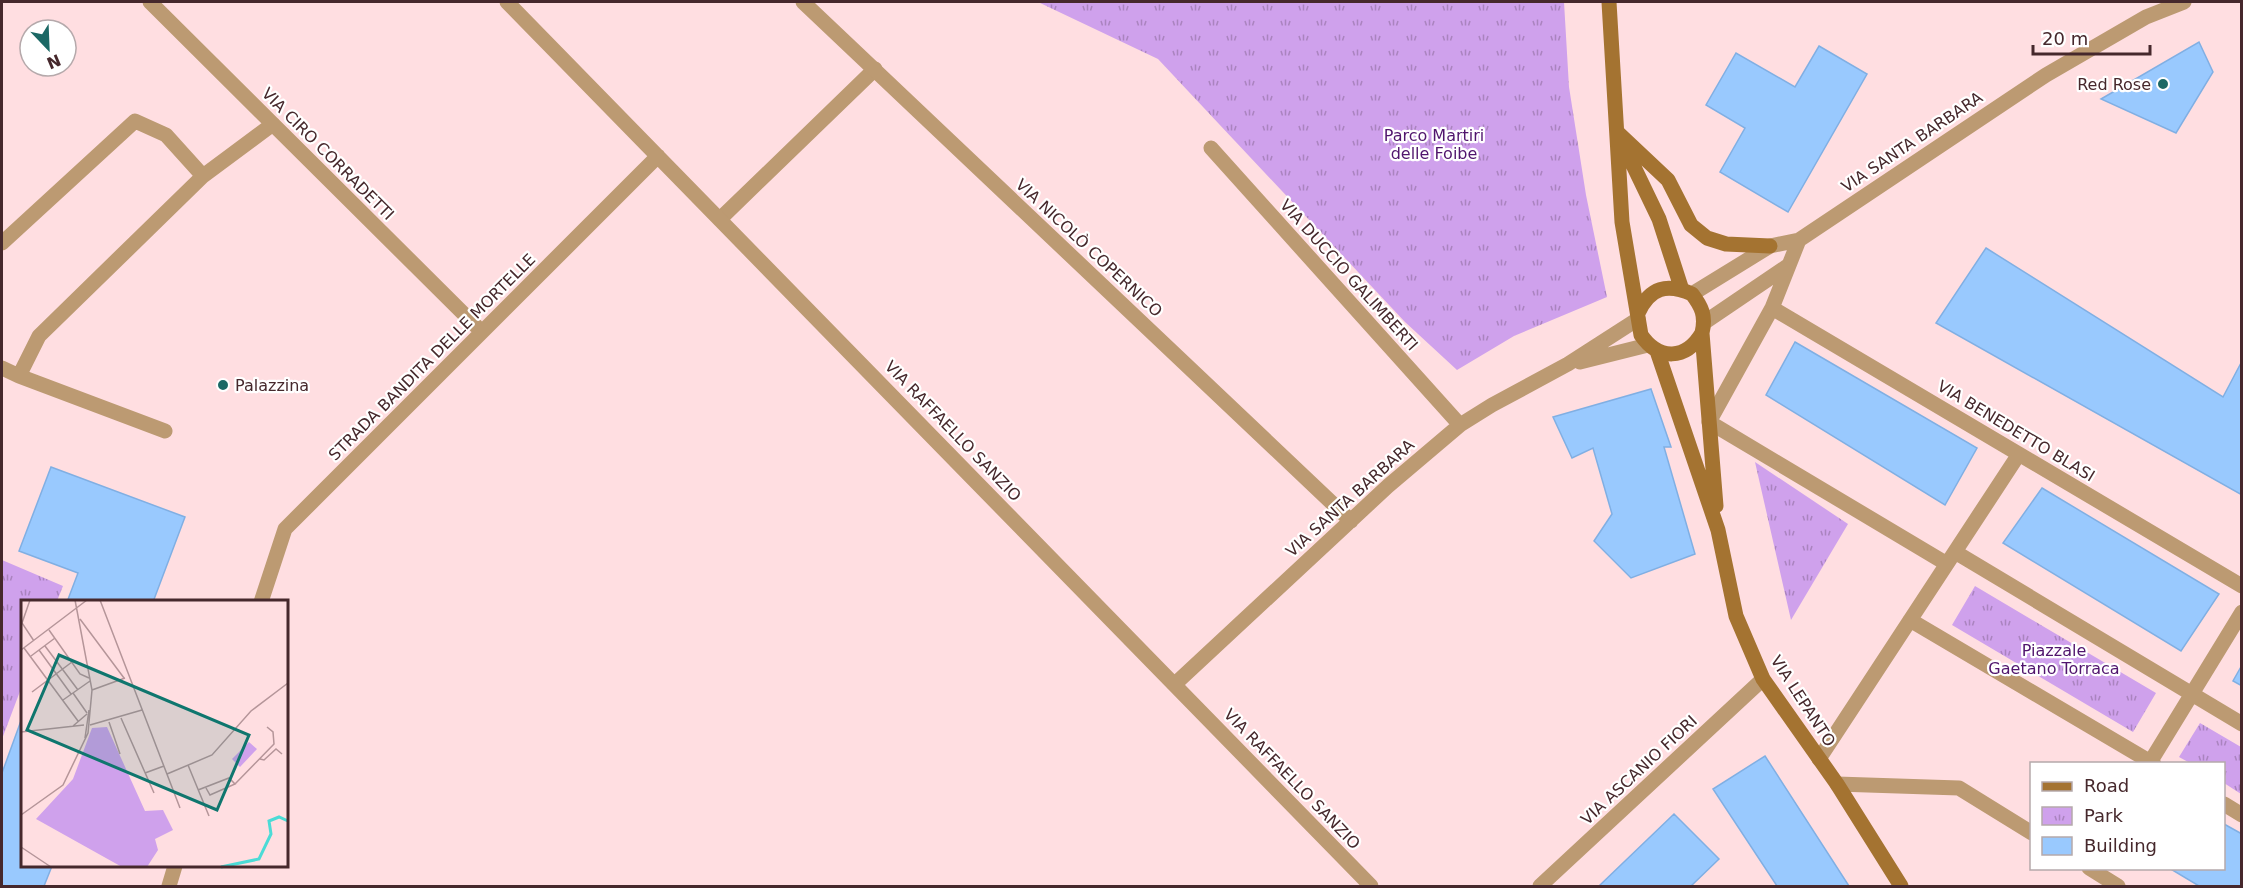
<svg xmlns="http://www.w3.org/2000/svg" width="2243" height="888" font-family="'DejaVu Sans',sans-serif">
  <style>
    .park { fill: url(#park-tufts) }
    .building { fill: #99c9fe; stroke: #80afe3; stroke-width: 1.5 }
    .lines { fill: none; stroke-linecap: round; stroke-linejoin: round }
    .lane { stroke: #bc9a72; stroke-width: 15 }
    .street { stroke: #bc9a72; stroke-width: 15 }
    .secondary { stroke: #a47331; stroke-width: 15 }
    .poi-dot { fill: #1b6865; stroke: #fff; stroke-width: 2 }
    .labels { text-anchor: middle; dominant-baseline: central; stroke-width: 4.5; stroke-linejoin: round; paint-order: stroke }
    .poi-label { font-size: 16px; fill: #46282c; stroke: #fff; text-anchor: end }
    .park-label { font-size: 16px; fill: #50156d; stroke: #fff }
    .street-label { font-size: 16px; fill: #46282c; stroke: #fff }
    .inset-river { fill: none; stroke: #4bdbd6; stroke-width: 3 }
    .inset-road { fill: none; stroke: #b59599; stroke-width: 1.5 }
    .view { fill: #0f766e; fill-opacity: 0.15; stroke: #0f766e; stroke-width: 3 }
    .inset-edge { fill: none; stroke: #46282c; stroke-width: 3 }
  </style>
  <defs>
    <pattern id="park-tufts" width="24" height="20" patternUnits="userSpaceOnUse" patternTransform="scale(1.5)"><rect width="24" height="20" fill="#cfa1ec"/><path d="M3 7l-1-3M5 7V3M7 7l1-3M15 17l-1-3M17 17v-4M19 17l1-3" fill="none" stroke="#aa83bf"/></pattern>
  </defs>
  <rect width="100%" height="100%" fill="#ffdee1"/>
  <path class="park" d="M 1038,2 L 1564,2 L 1569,87 L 1586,195 L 1607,297 L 1514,336 L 1457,370 L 1405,322 L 1158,59 Z
    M 1755,462 L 1848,524 L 1791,620 Z
    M 2,560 L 63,586 L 57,601 L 22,602 L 22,686 L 2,739 Z
    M 1975,586 L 2156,693 L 2133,732 L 1952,625 Z
    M 2200,723 L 2241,747 L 2241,794 L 2224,783 L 2224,764 L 2190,763 L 2179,757 Z"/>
  <path class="building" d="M 2199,42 L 2213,72 L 2176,133 L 2101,99 Z
    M 1819,46 L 1867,74 L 1788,212 L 1720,172 L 1745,128 L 1706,105 L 1736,53 L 1795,87 Z
    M 1986,248 L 2223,397 L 2242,361 L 2242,495 L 1936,323 Z
    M 1795,342 L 1977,448 L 1945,505 L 1766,395 Z
    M 1651,389 L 1671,447 L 1664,447 L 1695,554 L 1631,578 L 1594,541 L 1612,514 L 1593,448 L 1572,458 L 1553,417 Z
    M 51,467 L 185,517 L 153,602 L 67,602 L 78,573 L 19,551 Z
    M 2042,488 L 2219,594 L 2181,651 L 2003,543 Z
    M 2242,665 L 2242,686 L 2233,681 Z
    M 22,718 L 22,866 L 52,866 L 44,886 L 2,886 L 2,773 Z
    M 1765,756 L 1849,886 L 1777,886 L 1713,789 Z
    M 1674,814 L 1719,859 L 1691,886 L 1599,886 Z
    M 2224,824 L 2242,834 L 2242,886 L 2199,886 L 2169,868 L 2224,868 Z"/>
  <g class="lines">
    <path class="lane" d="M 720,219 L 875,69"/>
    <path class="street" d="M 150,2 L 482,332
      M 507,2 L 1371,886
      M 803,2 L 1351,521
      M 1211,148 L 1460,425
      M 1799,240 L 1772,308 L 1709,422 L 1947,564
      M 2,243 L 135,121 L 166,135 L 203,176
      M 1692,294 L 1770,246 L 1799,240 L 2046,75 L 2146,17 L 2184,2
      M 1772,308 L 2242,586
      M 1705,322 L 1789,265
      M 1580,362 L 1648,345
      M 2,368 L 19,376 L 39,336 L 203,176 L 273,124
      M 19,376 L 165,431
      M 1955,552 L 2242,724
      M 261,602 L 285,529 L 658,156
      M 1910,620 L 2154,764
      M 1175,684 L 1388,486 L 1460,425 L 1492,405 L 1568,364 L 1638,319
      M 1819,759 L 2019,454
      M 2149,764 L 2242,612
      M 1837,784 L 1959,788 L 2032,833
      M 2224,804 L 2242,815
      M 2089,868 L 2118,886
      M 169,886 L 175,866
      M 1540,886 L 1763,679"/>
    <path class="secondary" d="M 1609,2 L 1622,222 L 1641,335 C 1659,361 1686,360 1702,333
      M 1617,132 L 1668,180 L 1691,225 L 1707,238 L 1726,244 L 1770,246
      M 1621,140 L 1659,219 L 1682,290
      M 1638,313 C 1650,287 1667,283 1692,294 C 1702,307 1706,316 1702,333 L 1716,506
      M 1657,351 L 1718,530 L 1736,616 L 1763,679 L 1837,784 L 1901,886"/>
  </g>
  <g class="poi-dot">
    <circle cx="2163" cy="84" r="6"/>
    <circle cx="223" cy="385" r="6"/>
  </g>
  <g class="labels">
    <g class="poi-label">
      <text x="2151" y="84">Red Rose</text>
      <text x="235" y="385" text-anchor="start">Palazzina</text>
    </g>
    <g class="park-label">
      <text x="1434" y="135">Parco Martiri<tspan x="1434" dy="18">delle Foibe</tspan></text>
      <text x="2054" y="650">Piazzale<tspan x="2054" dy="18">Gaetano Torraca</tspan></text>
    </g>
    <g class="street-label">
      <text transform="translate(1912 142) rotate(-34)">VIA SANTA BARBARA</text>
      <text transform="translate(328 154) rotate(45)">VIA CIRO CORRADETTI</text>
      <text transform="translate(1089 248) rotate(43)">VIA NICOLÒ COPERNICO</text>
      <text transform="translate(1349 275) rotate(48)">VIA DUCCIO GALIMBERTI</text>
      <text transform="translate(432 357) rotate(-45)">STRADA BANDITA DELLE MORTELLE</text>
      <text transform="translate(953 431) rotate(46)">VIA RAFFAELLO SANZIO</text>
      <text transform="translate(2016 431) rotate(31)">VIA BENEDETTO BLASI</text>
      <text transform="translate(1350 498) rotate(-42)">VIA SANTA BARBARA</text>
      <text transform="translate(1803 701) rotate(57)">VIA LEPANTO</text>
      <text transform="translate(1639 770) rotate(-43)">VIA ASCANIO FIORI</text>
      <text transform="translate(1292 779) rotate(46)">VIA RAFFAELLO SANZIO</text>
    </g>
  </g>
  <g transform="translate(21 600)">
    <rect width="267" height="267" fill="#ffdee1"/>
    <path d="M 86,127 L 124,211 L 142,210 L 152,230 L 134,239 L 137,250 L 126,267 L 101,267 L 15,219 L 52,179 L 71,128 ZM 228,142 L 236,149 L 219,167 L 211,159 Z" fill="#cfa1ec"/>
    <path class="inset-river" d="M 200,267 L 238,259 L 250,234 L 248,221 L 258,217 L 267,221"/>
    <path class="inset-road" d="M 9,0 L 1,23 L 13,41M 79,0 L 159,208M 59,19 L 103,78M 28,30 L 59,74 L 68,78M 24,46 L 57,90M 3,48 L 57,121M 0,50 L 66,0M 18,50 L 50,94M 10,56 L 34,38M 71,90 L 104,78M 11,92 L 51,62M 52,93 L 66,113M 42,100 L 69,81M 100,118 L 133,193M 88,122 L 99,154M 69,125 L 121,110M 52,126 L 66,114M 0,132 L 63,125M 64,138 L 68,110M 239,159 L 243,160 L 255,149 L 261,154M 167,165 L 188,216M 124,173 L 143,166M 146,174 L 191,155 L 230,111 L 267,83M 214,184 L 253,144 L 252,132 L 246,127M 177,190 L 208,178 L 214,184 L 189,195 L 185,188M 0,215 L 42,185 L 67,133 L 71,90 L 54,0M 0,247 L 30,267"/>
    <path class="view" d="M 38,55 L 228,135 L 196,210 L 6,130 Z"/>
    <rect width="267" height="267" class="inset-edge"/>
  </g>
  <rect width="2243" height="888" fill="none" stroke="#46282c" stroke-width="6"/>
  <rect x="2030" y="762" width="195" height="108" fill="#ffffff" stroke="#b5a9ab" stroke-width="1.5"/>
  <rect x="2042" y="782" width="30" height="9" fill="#a47331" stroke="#b5a9ab" stroke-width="1.5"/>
  <text x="2084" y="792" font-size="18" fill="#46282c">Road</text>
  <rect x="2042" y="807" width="30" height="18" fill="url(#park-tufts)" stroke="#b5a9ab" stroke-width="1.5"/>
  <text x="2084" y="822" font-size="18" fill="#46282c">Park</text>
  <rect x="2042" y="837" width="30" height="18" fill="#99c9fe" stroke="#b5a9ab" stroke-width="1.5"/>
  <text x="2084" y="852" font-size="18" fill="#46282c">Building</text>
  <g transform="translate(48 48) rotate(157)"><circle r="28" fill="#ffffff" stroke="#b5a9ab" stroke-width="1.5"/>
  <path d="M0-4.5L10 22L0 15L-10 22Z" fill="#1b6865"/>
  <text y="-9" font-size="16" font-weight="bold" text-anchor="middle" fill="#46282c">N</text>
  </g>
  <path d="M2033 45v9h117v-9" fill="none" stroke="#46282c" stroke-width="3"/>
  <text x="2042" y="45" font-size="18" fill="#46282c" stroke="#ffffff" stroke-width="4.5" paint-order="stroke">20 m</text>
</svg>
